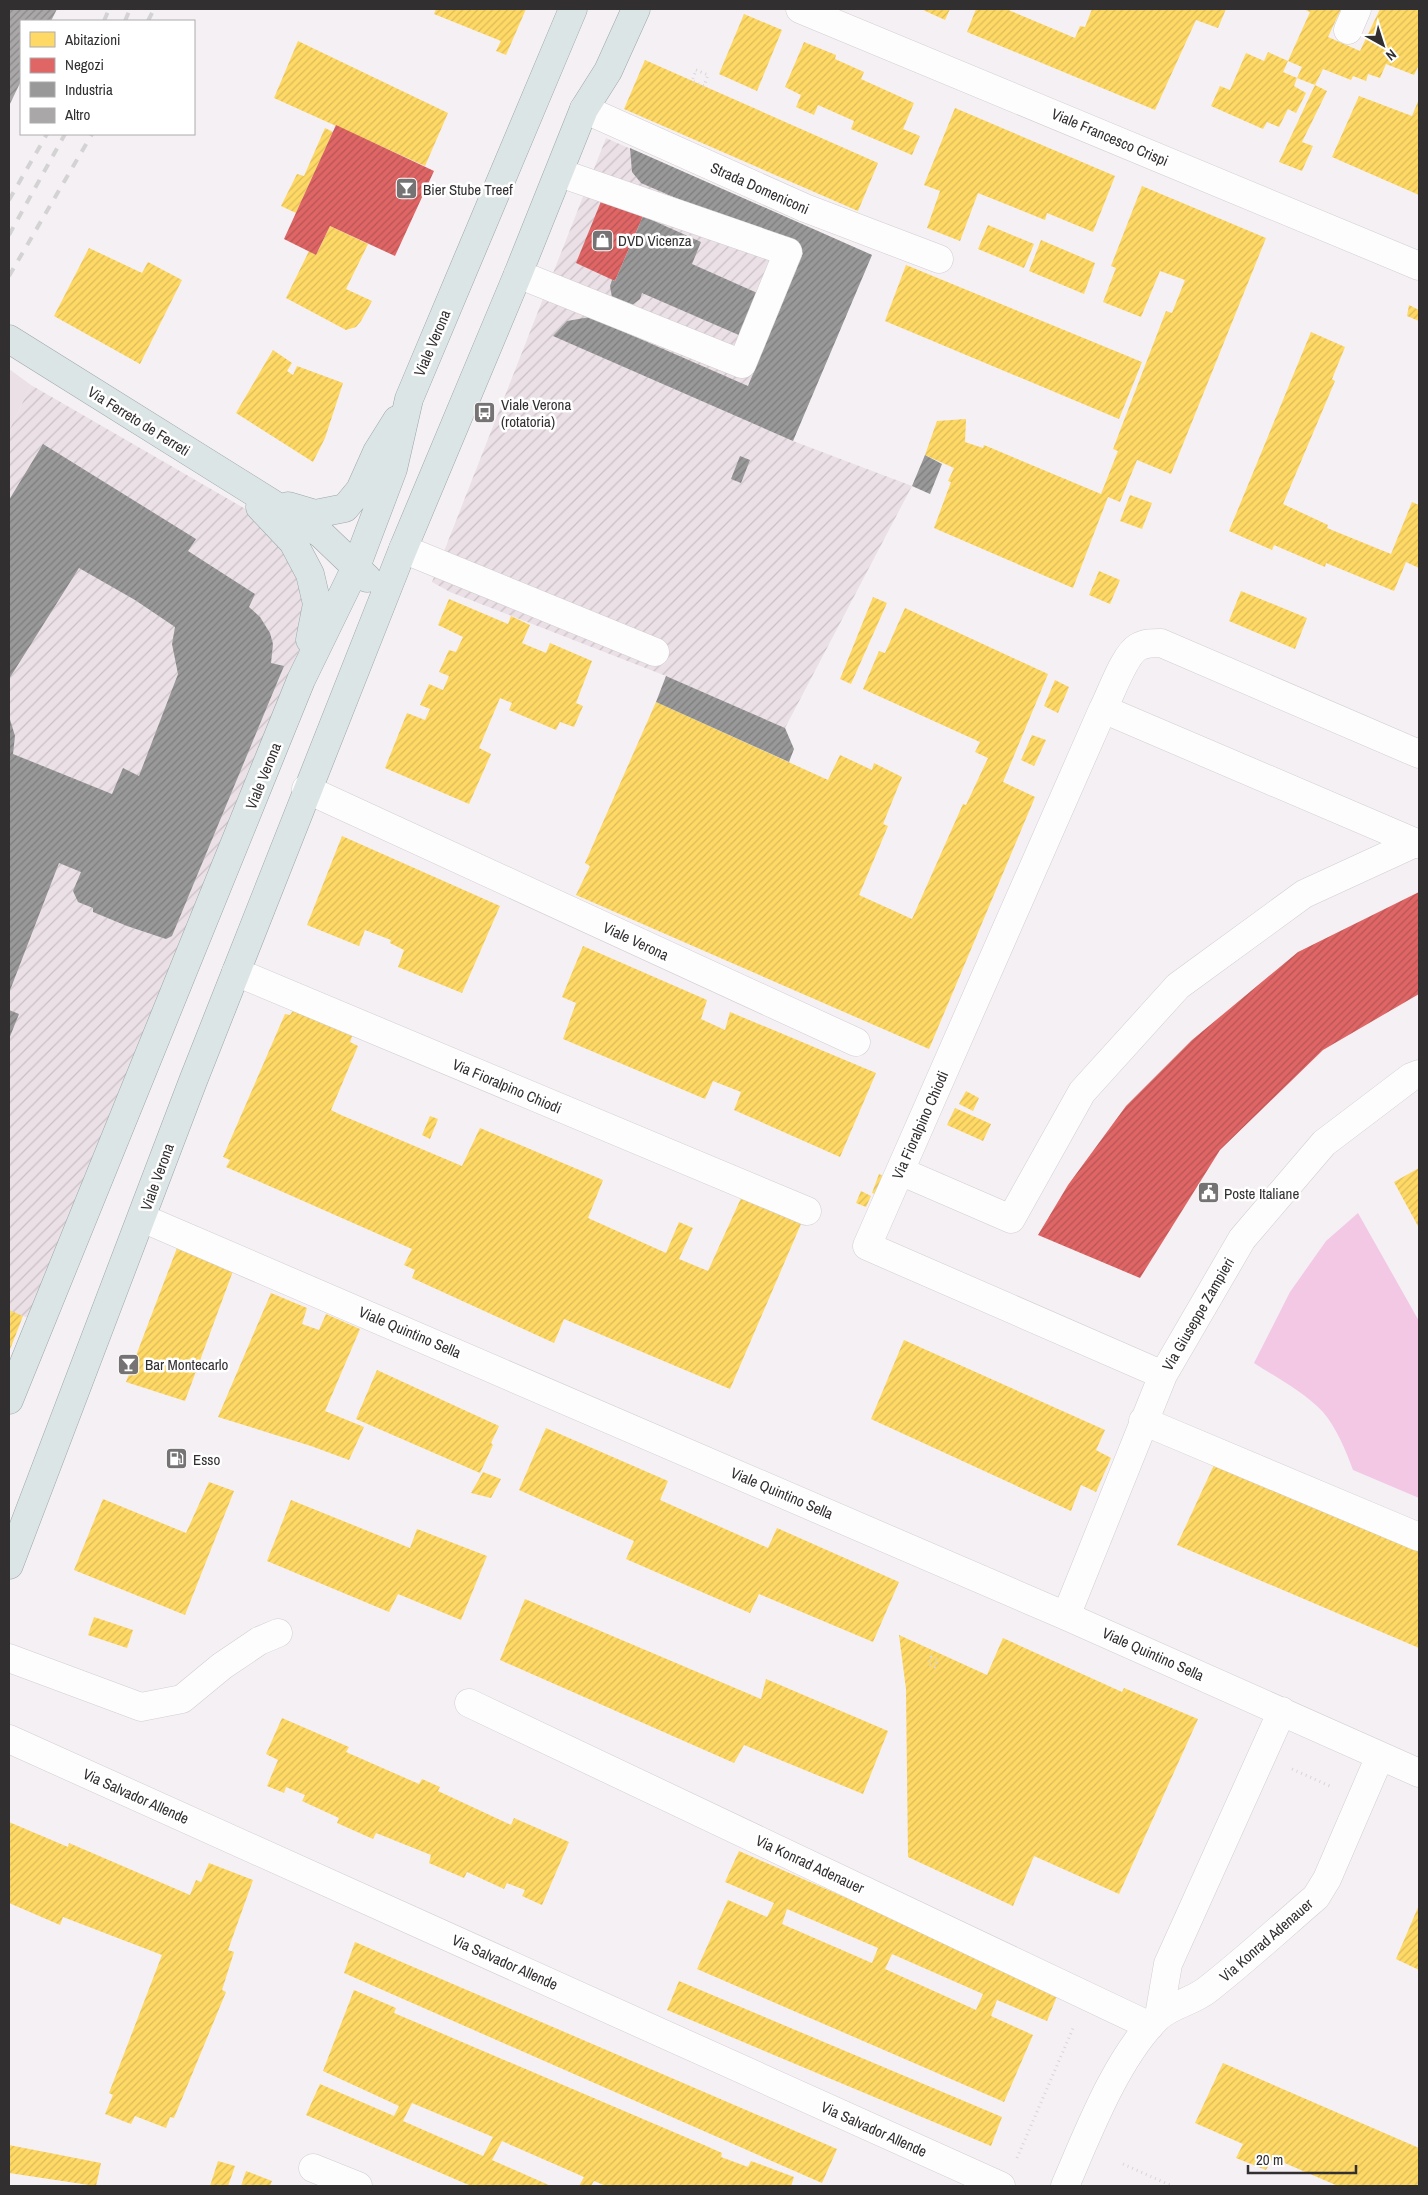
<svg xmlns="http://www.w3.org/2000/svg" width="1428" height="2195" font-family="'Archivo Narrow',sans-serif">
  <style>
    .built { fill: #eae0e6 }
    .industrial { fill: url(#industrial-furrows) }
    .green { fill: #f2c8e5 }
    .homes { fill: url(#homes-hatch); fill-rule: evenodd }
    .shops { fill: url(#shops-hatch) }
    .industry { fill: url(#industry-hatch) }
    .building { fill: url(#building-hatch) }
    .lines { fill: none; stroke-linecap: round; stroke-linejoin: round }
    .minor-casing { stroke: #d2ced1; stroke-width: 29 }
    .major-casing { stroke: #99a7a7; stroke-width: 29 }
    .path { stroke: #d7d6d7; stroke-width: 3; stroke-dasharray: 1 4; stroke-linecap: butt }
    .minor { stroke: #fefdfd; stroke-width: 28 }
    .major { stroke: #dce5e5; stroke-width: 28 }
    .rail { stroke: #d4d3d4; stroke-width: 4; stroke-dasharray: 9 9; stroke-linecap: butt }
    .labels { text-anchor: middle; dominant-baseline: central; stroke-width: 5; stroke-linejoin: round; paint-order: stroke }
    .street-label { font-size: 15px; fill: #322f31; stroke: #fff }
    .poi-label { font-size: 15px; fill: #322f31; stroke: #fff; text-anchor: start }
  </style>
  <defs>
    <pattern id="industrial-furrows" width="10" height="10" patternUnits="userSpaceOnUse" patternTransform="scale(1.25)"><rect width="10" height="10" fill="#eae0e6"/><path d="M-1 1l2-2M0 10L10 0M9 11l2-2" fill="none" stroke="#c9c0c6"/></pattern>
    <pattern id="homes-hatch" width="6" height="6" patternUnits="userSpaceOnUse" patternTransform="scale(1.25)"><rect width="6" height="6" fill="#ffd966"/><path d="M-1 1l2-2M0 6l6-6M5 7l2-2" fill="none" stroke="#dbbb59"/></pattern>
    <pattern id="shops-hatch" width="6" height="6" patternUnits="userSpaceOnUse" patternTransform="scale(1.25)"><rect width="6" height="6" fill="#e06666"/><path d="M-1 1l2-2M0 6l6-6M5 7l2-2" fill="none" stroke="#b65455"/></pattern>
    <pattern id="industry-hatch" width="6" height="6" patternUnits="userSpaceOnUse" patternTransform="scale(1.25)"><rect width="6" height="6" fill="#999"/><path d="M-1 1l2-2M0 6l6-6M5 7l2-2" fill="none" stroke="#7d7d7d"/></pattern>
    <pattern id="building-hatch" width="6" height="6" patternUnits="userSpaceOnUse" patternTransform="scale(1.25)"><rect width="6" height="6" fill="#aaa7a9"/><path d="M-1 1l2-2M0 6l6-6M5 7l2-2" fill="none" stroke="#8b888a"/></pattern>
  </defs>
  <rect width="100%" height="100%" fill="#f5f0f3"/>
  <path class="built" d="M 9,369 L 31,385 L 9,431 Z"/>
  <path class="industrial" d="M 606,138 L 872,255 L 793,441 L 912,486 L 785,728 L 666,676 L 450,592 L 432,582 Z
    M 31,385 L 294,537 L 323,589 L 127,1092 L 31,1319 L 9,1311 L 9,431 Z"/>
  <path class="green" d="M 1358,1213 L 1419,1321 L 1419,1498 L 1353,1470 C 1346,1451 1336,1427 1323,1412 C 1304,1392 1277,1378 1254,1363 L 1290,1292 L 1326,1241 Z"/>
  <path class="homes" d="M 436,9 L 526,9 L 506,55 L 496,51 L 501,41 L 434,14 Z
    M 921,9 L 950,9 L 945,20 Z
    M 976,9 L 1006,9 L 1075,38 L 1080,26 L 1085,27 L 1092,9 L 1226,9 L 1218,28 L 1196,20 L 1155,110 L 967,32 Z
    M 1303,9 L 1341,9 L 1328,37 L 1360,51 L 1380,9 L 1419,9 L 1419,65 L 1414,75 L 1386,64 L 1380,78 L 1368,74 L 1366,81 L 1353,76 L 1351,80 L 1323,69 L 1315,85 L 1327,91 L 1302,142 L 1313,146 L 1302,171 L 1279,162 L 1315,85 L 1297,78 L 1302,67 L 1288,61 L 1310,12 Z
    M 744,14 L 782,30 L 757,91 L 719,74 Z
    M 298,41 L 448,113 L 425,166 L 274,98 Z
    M 804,42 L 836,55 L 835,59 L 864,72 L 861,79 L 914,103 L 903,129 L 920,136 L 912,155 L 851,129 L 854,121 L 818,105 L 814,115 L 796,107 L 801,95 L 785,87 Z
    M 1268,52 L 1288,61 L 1283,72 L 1297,78 L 1294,86 L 1306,93 L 1296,113 L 1288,109 L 1279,127 L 1267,122 L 1263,129 L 1211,106 L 1220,86 L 1230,90 L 1246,53 L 1264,61 Z
    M 645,60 L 878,163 L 858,211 L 624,109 Z
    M 1359,96 L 1412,116 L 1419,99 L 1419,195 L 1332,157 Z
    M 955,108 L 1115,176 L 1093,232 L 1047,213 L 1045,220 L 978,193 L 960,241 L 927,228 L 940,191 L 924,185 Z
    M 325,128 L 333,132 L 296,213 L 281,206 L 297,174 L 304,176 Z
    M 1142,186 L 1266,238 L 1171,474 L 1137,460 L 1120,502 L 1108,497 L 1073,588 L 934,528 L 951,482 L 948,481 L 954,468 L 925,455 L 937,421 L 966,419 L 965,442 L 983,448 L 984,445 L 1101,494 L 1118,451 L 1113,449 L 1166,311 L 1172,313 L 1185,280 L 1160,271 L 1141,317 L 1103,302 L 1116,268 L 1111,266 Z
    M 988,225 L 1034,244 L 1024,268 L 978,249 Z
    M 330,226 L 368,244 L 346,289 L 372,301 L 361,321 L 356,327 L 346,330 L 286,298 L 309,251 L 316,255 Z
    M 1041,240 L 1095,263 L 1084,294 L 1029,271 Z
    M 89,248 L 142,273 L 148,262 L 182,280 L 140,364 L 54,316 Z
    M 906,265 L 1142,362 L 1119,419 L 885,321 Z
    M 1409,305 L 1419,310 L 1419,321 L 1407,316 Z
    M 1311,332 L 1345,347 L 1332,379 L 1335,381 L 1283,504 L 1328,525 L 1327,528 L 1391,554 L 1412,502 L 1419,505 L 1419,568 L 1406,562 L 1394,591 L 1326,563 L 1325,567 L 1274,545 L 1272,550 L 1229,531 Z
    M 273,350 L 292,363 L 287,371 L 293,375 L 297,366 L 343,383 L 325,438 L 313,462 L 236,413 Z
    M 1130,495 L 1152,503 L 1142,529 L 1120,521 Z
    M 1099,571 L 1120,580 L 1110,604 L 1089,595 Z
    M 1241,591 L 1307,618 L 1295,649 L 1229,621 Z
    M 873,597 L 887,603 L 851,684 L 840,679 Z
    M 449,599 L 508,624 L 511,616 L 530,625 L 522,643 L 546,653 L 550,643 L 592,661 L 576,703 L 583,706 L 574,727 L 560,722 L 556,730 L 509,710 L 512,703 L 500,698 L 479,748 L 491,754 L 469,804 L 385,768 L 407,713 L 425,720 L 430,709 L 420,705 L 429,684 L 443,690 L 449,676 L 439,672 L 449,650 L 456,652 L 463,637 L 438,625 Z
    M 905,608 L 1048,674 L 1003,782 L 1035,797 L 929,1049 L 576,895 L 590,866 L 585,863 L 656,702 L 828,780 L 840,755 L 872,770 L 874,763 L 902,777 L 883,824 L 888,826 L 859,895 L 912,919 L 963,804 L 966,805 L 988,758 L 975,752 L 980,742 L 863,689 L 879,651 L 885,653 Z
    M 1055,680 L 1069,687 L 1058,713 L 1044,706 Z
    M 1032,735 L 1046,740 L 1034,766 L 1021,760 Z
    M 342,836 L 500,906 L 462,993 L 398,967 L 404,950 L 390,943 L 391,940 L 365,930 L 359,946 L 307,925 Z
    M 583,946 L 707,1000 L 701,1019 L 725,1030 L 730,1012 L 876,1073 L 840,1157 L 734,1110 L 741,1092 L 713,1081 L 705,1099 L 563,1039 L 576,1003 L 562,997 Z
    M 296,1006 L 354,1031 L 350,1042 L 358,1046 L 331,1110 L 341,1115 L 462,1166 L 480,1128 L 603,1180 L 588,1218 L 666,1253 L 679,1222 L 693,1228 L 679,1259 L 708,1271 L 742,1196 L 801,1224 L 730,1389 L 564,1319 L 554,1343 L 412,1278 L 415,1270 L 404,1265 L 412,1249 L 226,1167 L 230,1160 L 223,1157 L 285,1014 L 290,1015 Z
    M 966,1091 L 979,1098 L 973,1111 L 959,1104 Z
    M 955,1108 L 991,1124 L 983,1141 L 947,1125 Z
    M 430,1116 L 438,1119 L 430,1139 L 422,1135 Z
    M 1419,1168 L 1419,1228 L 1394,1182 Z
    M 879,1174 L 894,1181 L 887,1199 L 872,1193 Z
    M 861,1191 L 871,1196 L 866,1207 L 856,1203 Z
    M 177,1248 L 233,1271 L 185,1401 L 126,1382 Z
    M 271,1293 L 307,1308 L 302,1324 L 319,1330 L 326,1314 L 360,1329 L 325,1411 L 364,1427 L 349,1460 L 311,1446 L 218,1417 Z
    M 9,1310 L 23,1316 L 9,1352 Z
    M 904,1340 L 1105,1430 L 1096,1450 L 1111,1458 L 1096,1492 L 1081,1485 L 1071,1511 L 871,1419 Z
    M 377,1370 L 499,1426 L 491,1443 L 493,1445 L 480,1473 L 356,1419 Z
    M 546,1428 L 668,1481 L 660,1500 L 768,1548 L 777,1528 L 899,1582 L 873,1642 L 759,1594 L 750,1613 L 626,1559 L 634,1541 L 519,1490 Z
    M 1214,1465 L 1419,1550 L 1419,1648 L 1177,1545 Z
    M 483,1472 L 501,1479 L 491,1498 L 471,1493 Z
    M 209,1482 L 234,1491 L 185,1615 L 74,1570 L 103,1499 L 186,1533 Z
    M 291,1500 L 410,1548 L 417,1529 L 487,1556 L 461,1620 L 398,1594 L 389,1612 L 267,1561 Z
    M 525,1599 L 761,1699 L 766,1679 L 888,1731 L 863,1794 L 744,1745 L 734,1763 L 500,1660 Z
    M 94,1617 L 133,1630 L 127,1648 L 88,1635 Z
    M 899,1635 L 987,1675 L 1003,1638 L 1122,1692 L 1124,1688 L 1198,1719 L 1119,1894 L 1034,1856 L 1013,1906 L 908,1857 L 906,1689 Z
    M 282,1718 L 349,1747 L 346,1752 L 419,1784 L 422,1779 L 440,1787 L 438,1791 L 511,1825 L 514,1818 L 569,1842 L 542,1905 L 522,1896 L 525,1890 L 507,1883 L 504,1889 L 467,1872 L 464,1878 L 429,1863 L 431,1855 L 376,1833 L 373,1839 L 337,1823 L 339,1818 L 302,1801 L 305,1795 L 286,1787 L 284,1793 L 267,1786 L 278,1760 L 266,1754 Z
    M 9,1822 L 68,1847 L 69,1843 L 190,1895 L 196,1880 L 201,1882 L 209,1863 L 253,1880 L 228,1950 L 234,1952 L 222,1990 L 226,1992 L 174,2118 L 170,2117 L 166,2128 L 135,2116 L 131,2124 L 105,2114 L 113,2095 L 109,2093 L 162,1955 L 63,1917 L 60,1925 L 9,1903 Z
    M 739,1851 L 1059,1991 L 1047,2021 L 997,2000 L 991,2016 L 1033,2035 L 1004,2102 L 697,1969 L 728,1900 L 767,1917 L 774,1903 L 725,1882 ZM 787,1909 L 878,1948 L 872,1963 L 782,1924 ZM 892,1954 L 983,1994 L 976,2010 L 885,1969 Z
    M 1419,1905 L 1419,1970 L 1396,1959 Z
    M 355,1942 L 837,2149 L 822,2183 L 344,1973 Z
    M 679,1981 L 1002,2117 L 991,2146 L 667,2010 Z
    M 354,1990 L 396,2008 L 394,2013 L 704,2145 L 722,2153 L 721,2157 L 748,2167 L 751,2161 L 794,2177 L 791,2186 L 606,2186 L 594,2181 L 591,2186 L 579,2186 L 584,2177 L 502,2141 L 492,2160 L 551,2186 L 471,2186 L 306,2115 L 320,2084 L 394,2116 L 399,2106 L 323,2071 ZM 412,2103 L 493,2137 L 483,2156 L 403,2121 Z
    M 1223,2063 L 1419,2148 L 1419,2186 L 1338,2186 L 1273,2158 L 1266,2170 L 1236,2158 L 1243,2144 L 1195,2123 Z
    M 9,2145 L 101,2163 L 96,2186 L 9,2173 Z
    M 218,2161 L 235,2166 L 228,2186 L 210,2186 Z
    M 246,2171 L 272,2181 L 270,2186 L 241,2186 Z"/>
  <path class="shops" d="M 336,125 L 434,171 L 395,256 L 330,226 L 316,255 L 284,239 Z
    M 602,199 L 643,216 L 615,281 L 576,263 Z
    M 1419,892 L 1419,994 L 1323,1050 L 1220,1150 L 1140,1278 L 1038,1235 L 1068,1185 L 1126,1106 L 1192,1040 L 1298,952 Z"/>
  <path class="industry" d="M 630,148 L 872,255 L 793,441 L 553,336 L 567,321 L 590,317 L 748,386 L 803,253 L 641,183 L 632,172 Z
    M 643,216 L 701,242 L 692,264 L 766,297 L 748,339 L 642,293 L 640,299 L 632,305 L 612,298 L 610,286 L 612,280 L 615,281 Z
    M 43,444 L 196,539 L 188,551 L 255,594 L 249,607 L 260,617 L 270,633 L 273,644 L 271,663 L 284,666 L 172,936 L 166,939 L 127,926 L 93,912 L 93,908 L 78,902 L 73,891 L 81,872 L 59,863 L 9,993 L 9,716 L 15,736 L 13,754 L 112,794 L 123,768 L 139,776 L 178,674 L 172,644 L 175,627 L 135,600 L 79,568 L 9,679 L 9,500 Z
    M 925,455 L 942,464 L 930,494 L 912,486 Z
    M 740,456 L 750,460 L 741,483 L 731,479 Z
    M 666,676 L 785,728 L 794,749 L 789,762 L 656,702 Z
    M 9,1010 L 19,1014 L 9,1039 Z"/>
  <path class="building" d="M 9,9 L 57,9 L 51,21 L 21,21 L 21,81 L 9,106 Z"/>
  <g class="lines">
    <defs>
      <path id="minor" d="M 800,9 L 1419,266
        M 1348,30 L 1357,9
        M 584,109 L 805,208 L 939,259
        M 518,274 L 742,364 L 788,252 L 560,173
        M 403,549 L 655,652
        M 1103,709 L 1419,844
        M 306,789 L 856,1042
        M 236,972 L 807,1211
        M 900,1171 L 1011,1219 L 1082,1092 L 1178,986 L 1304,894 L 1415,843
        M 142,1218 L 1066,1616 L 1419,1773
        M 1163,1375 L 867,1246 L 1103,709 C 1111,694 1124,655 1138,647 C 1145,643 1153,643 1161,643 L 1419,754
        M 1143,1421 L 1419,1537
        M 1066,1616 L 1163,1375 L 1242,1239 L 1324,1143 L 1411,1077 L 1419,1074
        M 9,1658 L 141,1707 L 182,1699 L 222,1666 L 259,1641 L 278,1633
        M 469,1703 L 1150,2026
        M 9,1739 L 1001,2186
        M 1159,2016 L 1168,1964 L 1282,1711
        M 313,2168 L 358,2186
        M 1065,2186 C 1088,2133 1116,2059 1157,2018 C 1170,2005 1192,2002 1207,1990 C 1244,1961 1280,1928 1316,1897 L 1327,1879 L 1380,1756"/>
      <path id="major" d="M 9,339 L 321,534 L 367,578
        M 288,506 L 315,514 L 345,508 L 360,490 L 377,452 L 397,420
        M 260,507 L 293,542 L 310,574 L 317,604 L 310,640
        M 9,1400 L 301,680 L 356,567 L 393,469 L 409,399 L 573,9
        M 9,1565 L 193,1081 L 403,549 L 518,274 L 584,109 L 608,71 L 636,9"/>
    </defs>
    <use href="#minor" class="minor-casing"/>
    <use href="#major" class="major-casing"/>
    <path class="path" d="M 696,70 L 708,75 L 704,86 L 692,81 Z
      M 931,1657 L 938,1660 L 935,1667 L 928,1664 Z
      M 1292,1769 L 1332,1787
      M 1017,2158 L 1074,2026
      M 1123,2164 L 1172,2186"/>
    <use href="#minor" class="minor"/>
    <use href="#major" class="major"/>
    <path class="rail" d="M 104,21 L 109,9
      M 125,21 L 130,9
      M 148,21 L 154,9
      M 9,200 L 47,134
      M 9,235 L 65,134
      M 9,276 L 92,134"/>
  </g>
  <defs>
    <symbol id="bar-square" viewBox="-11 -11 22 22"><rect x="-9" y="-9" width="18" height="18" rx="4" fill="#767375" stroke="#fff"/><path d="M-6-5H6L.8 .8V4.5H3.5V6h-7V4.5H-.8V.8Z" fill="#fff"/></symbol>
    <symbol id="shop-square" viewBox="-11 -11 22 22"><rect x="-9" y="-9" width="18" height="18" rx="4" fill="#767375" stroke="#fff"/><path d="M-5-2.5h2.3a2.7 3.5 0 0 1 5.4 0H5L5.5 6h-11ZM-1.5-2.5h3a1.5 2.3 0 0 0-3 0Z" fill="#fff"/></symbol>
    <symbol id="bus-square" viewBox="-11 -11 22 22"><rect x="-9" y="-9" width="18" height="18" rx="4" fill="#767375" stroke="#fff"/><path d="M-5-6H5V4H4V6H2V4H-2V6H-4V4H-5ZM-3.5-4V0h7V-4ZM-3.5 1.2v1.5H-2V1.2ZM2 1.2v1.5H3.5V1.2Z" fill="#fff"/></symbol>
    <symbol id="civic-square" viewBox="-11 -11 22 22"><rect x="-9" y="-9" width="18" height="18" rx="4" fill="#767375" stroke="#fff"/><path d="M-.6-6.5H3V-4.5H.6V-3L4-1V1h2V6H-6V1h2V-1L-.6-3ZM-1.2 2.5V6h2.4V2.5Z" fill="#fff"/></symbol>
    <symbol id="fuel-square" viewBox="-11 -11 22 22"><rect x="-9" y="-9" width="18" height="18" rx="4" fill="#767375" stroke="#fff"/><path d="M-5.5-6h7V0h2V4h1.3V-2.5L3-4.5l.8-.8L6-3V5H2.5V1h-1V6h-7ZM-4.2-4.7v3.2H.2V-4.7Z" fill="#fff"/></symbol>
  </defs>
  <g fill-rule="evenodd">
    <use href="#bar-square" x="394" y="176" width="25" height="25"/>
    <use href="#shop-square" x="590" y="228" width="25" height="25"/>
    <use href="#bus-square" x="472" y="400" width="25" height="25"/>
    <use href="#civic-square" x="1196" y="1180" width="25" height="25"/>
    <use href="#bar-square" x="116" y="1352" width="25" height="25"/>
    <use href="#fuel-square" x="164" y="1446" width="25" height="25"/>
  </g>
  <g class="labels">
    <g class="street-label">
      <text transform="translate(1110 137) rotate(23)">Viale Francesco Crispi</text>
      <text transform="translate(760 188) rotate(24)">Strada Domeniconi</text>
      <text transform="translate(432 343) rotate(-67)">Viale Verona</text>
      <text transform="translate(139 421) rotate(32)">Via Ferreto de Ferreti</text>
      <text transform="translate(263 776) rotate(-68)">Viale Verona</text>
      <text transform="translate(636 941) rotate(25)">Viale Verona</text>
      <text transform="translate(507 1086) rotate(23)">Via Fioralpino Chiodi</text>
      <text transform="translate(920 1125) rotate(-66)">Via Fioralpino Chiodi</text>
      <text transform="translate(157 1177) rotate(-70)">Viale Verona</text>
      <text transform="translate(1198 1314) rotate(-60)">Via Giuseppe Zampieri</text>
      <text transform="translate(410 1332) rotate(23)">Viale Quintino Sella</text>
      <text transform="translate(782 1493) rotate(23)">Viale Quintino Sella</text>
      <text transform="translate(1153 1654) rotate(24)">Viale Quintino Sella</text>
      <text transform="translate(136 1796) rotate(24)">Via Salvador Allende</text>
      <text transform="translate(810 1864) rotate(25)">Via Konrad Adenauer</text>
      <text transform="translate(1266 1940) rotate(-41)">Via Konrad Adenauer</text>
      <text transform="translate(505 1962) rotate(24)">Via Salvador Allende</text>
      <text transform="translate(874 2129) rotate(24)">Via Salvador Allende</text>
    </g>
    <g class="poi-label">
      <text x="423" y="189">Bier Stube Treef</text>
      <text x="618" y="240">DVD Vicenza</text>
      <text x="501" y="404">Viale Verona<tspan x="501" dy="17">(rotatoria)</tspan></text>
      <text x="1224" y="1193">Poste Italiane</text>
      <text x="145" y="1364">Bar Montecarlo</text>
      <text x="193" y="1459">Esso</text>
    </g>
  </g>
  <rect width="1428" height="2195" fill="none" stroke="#322f31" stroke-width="20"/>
  <rect x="20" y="20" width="175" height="115" fill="#ffffff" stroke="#adacad"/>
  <rect x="30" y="32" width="25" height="15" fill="#ffd966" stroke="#adacad"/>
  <text x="65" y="45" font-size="15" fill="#322f31">Abitazioni</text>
  <rect x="30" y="58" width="25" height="15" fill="#e06666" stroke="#adacad"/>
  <text x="65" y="70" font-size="15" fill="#322f31">Negozi</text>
  <rect x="30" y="82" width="25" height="15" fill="#999999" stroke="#adacad"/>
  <text x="65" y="95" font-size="15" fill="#322f31">Industria</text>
  <rect x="30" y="108" width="25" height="15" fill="#aaa7a9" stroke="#adacad"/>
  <text x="65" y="120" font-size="15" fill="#322f31">Altro</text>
  <g transform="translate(1383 45) rotate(141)" stroke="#ffffff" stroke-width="4" paint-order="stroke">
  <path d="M0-4L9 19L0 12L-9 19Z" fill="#322f31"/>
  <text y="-8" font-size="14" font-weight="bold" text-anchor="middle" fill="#322f31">N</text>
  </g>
  <path d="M1248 2165v8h108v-8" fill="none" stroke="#322f31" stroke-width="2.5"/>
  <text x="1256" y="2165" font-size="15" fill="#322f31" stroke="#ffffff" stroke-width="4" paint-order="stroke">20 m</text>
</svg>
